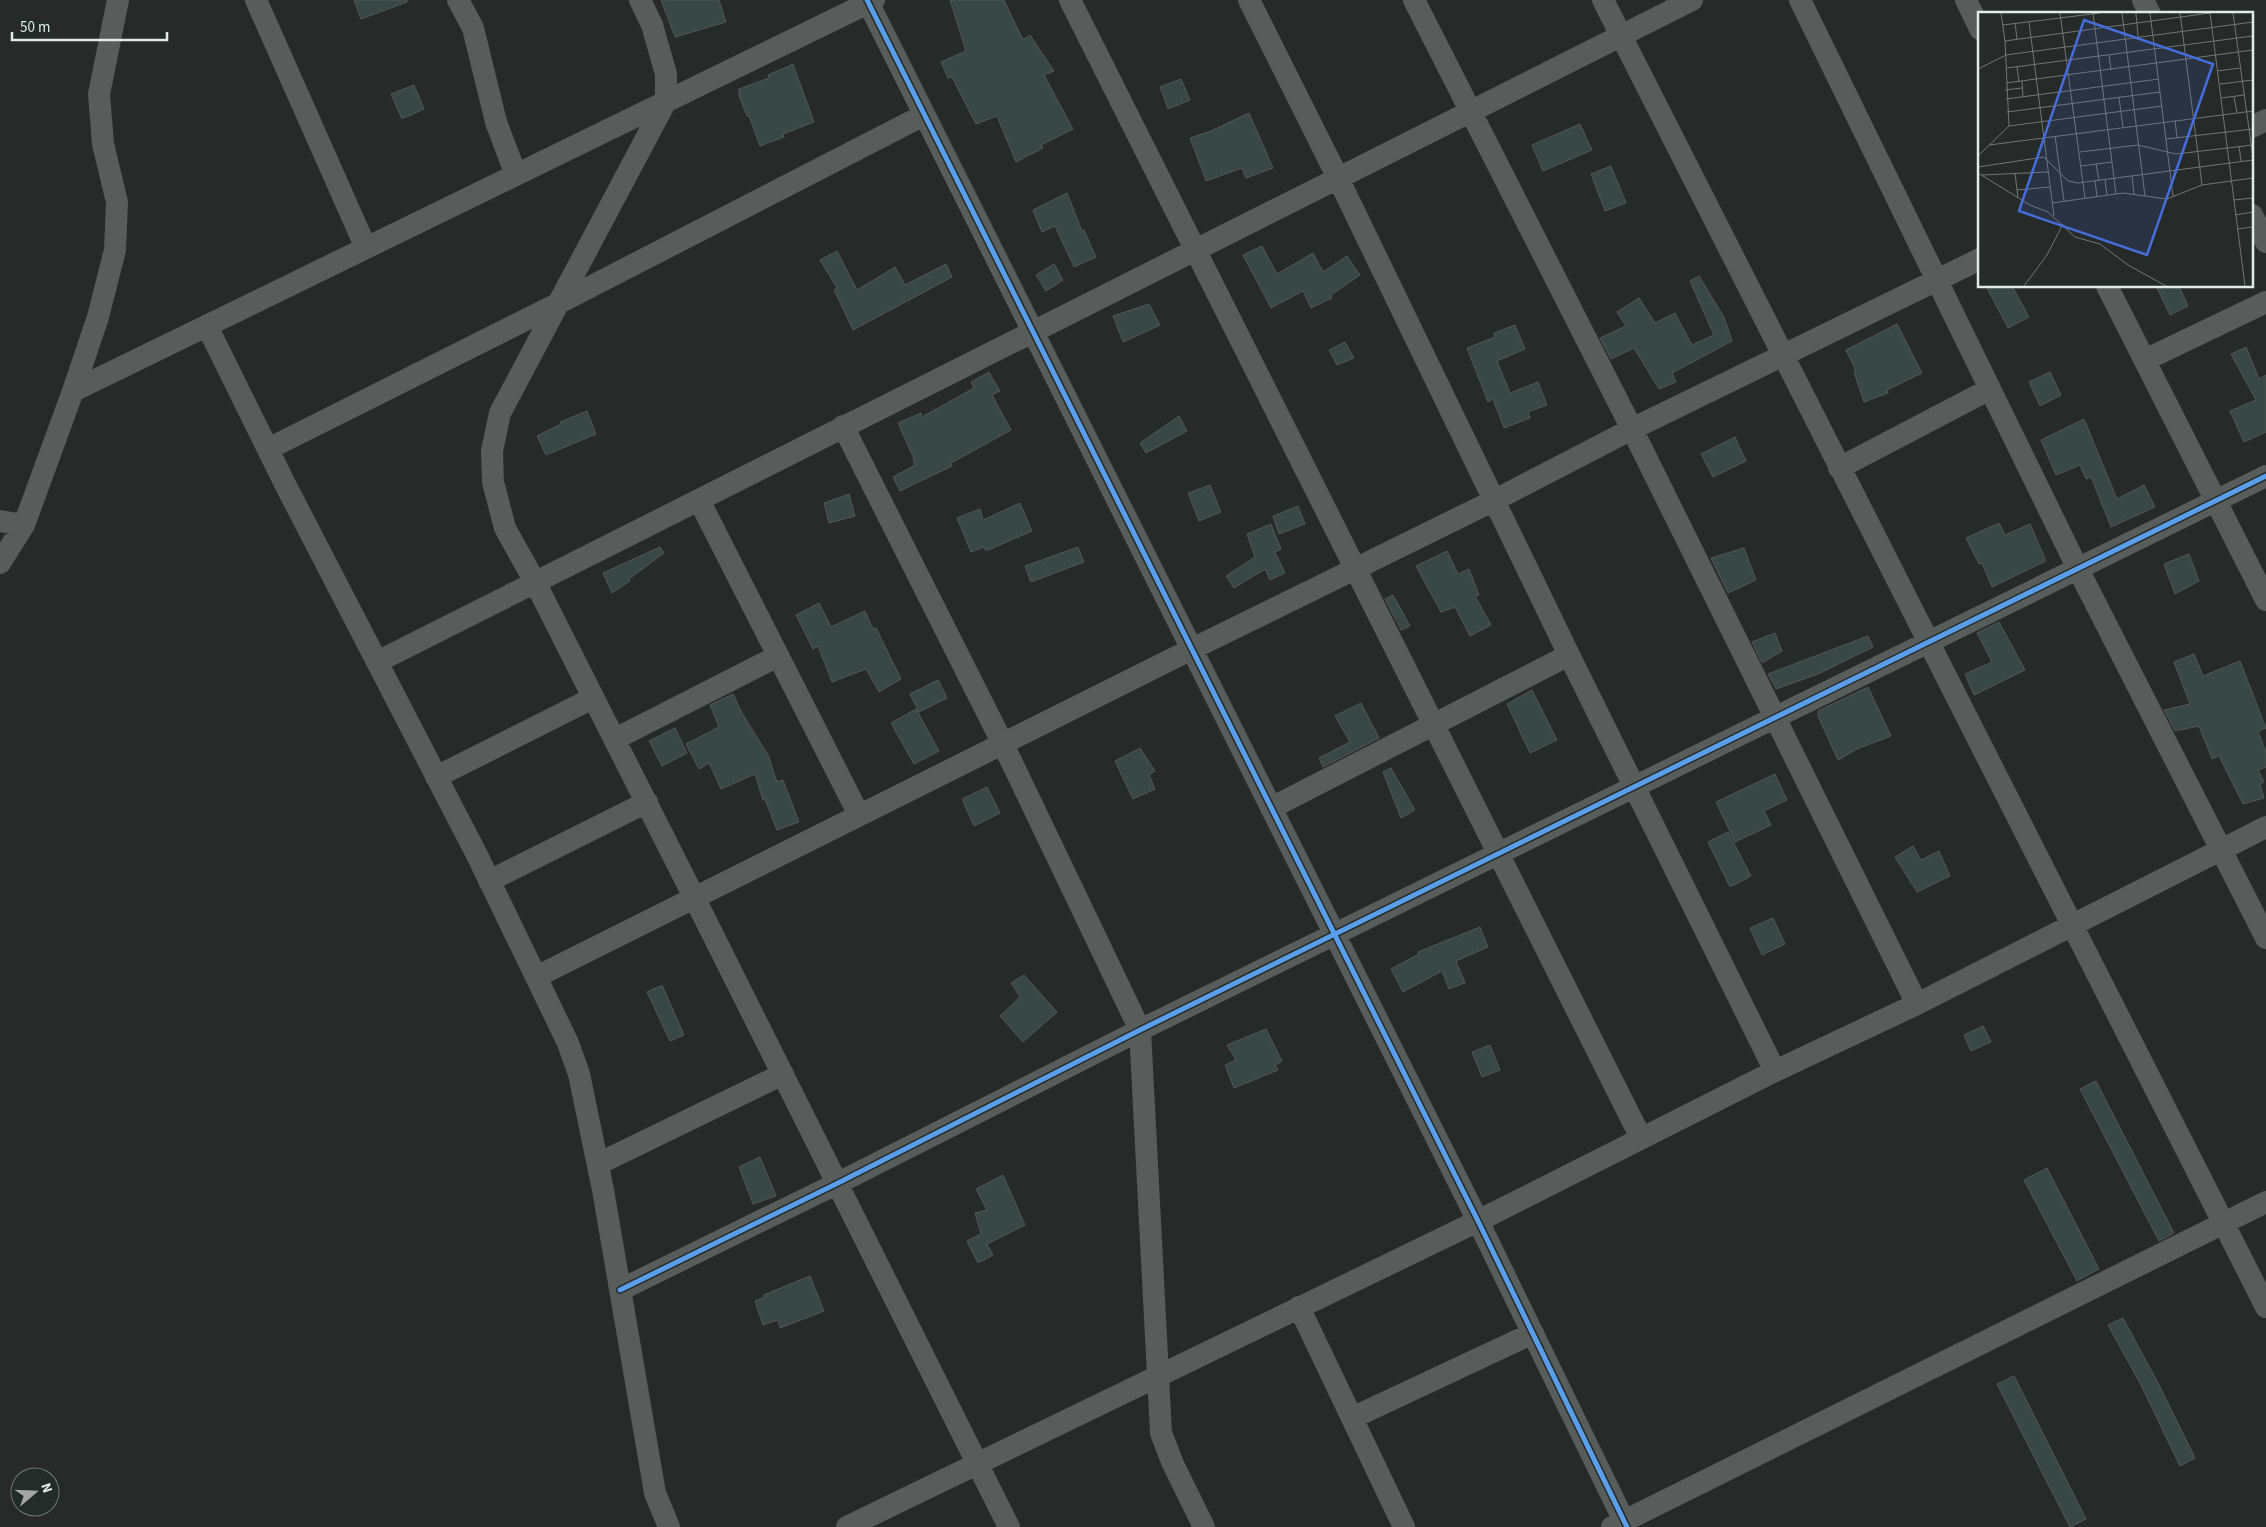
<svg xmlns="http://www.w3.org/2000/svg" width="2266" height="1527" font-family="'Source Sans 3',sans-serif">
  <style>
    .building { fill: #394844; stroke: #535755 }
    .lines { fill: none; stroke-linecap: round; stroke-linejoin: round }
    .minor { stroke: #585c5a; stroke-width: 22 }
    .cycleway-casing { stroke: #242c29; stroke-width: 8 }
    .cycleway { stroke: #5a9eea; stroke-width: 5 }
    .inset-road { fill: none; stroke: #727775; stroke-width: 1 }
    .view { fill: #456ddb; fill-opacity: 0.15; stroke: #456ddb; stroke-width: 2.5 }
    .inset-edge { fill: none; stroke: #e4eae8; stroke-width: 2.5 }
  </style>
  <rect width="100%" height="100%" fill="#262a28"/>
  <path class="building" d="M 354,0 L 407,0 L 407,2 L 361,19 Z
    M 661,0 L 719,0 L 726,22 L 675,37 Z
    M 950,0 L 1004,0 L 1023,40 L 1030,35 L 1054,71 L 1044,75 L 1073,129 L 1041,145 L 1043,148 L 1016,162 L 997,116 L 976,124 L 952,77 L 948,78 L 941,62 L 966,51 Z
    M 793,64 L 814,122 L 783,134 L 784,137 L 760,146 L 749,116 L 747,116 L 739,96 L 739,89 L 769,78 L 768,75 Z
    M 1181,79 L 1190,100 L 1168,109 L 1160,87 Z
    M 414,85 L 424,109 L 402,119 L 391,94 Z
    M 1249,113 L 1273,168 L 1246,178 L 1242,168 L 1206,181 L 1190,138 L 1211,131 Z
    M 1580,124 L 1592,150 L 1543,171 L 1532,145 Z
    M 1611,166 L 1626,203 L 1605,211 L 1591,174 Z
    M 1067,193 L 1082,231 L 1084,230 L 1096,257 L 1074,267 L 1055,226 L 1042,232 L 1033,210 Z
    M 1262,246 L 1277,274 L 1313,253 L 1323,272 L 1347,256 L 1360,275 L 1331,295 L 1332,298 L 1311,308 L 1303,291 L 1271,308 L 1243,255 Z
    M 837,251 L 857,290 L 895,267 L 905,285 L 946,264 L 952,277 L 853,330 L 834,290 L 837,288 L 820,260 Z
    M 1054,264 L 1063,280 L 1046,291 L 1036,275 Z
    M 1699,276 L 1724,317 L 1732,341 L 1672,373 L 1676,382 L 1659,389 L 1634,348 L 1611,359 L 1600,338 L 1626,326 L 1617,312 L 1639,298 L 1655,323 L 1675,313 L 1692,345 L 1714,335 L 1690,281 Z
    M 1986,286 L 2012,286 L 2029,317 L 2008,328 Z
    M 2156,286 L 2179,286 L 2188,306 L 2170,315 Z
    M 1149,304 L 1160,325 L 1123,342 L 1113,316 Z
    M 1897,324 L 1922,373 L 1887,390 L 1888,393 L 1864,402 L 1854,372 L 1856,371 L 1846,350 Z
    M 1515,325 L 1525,349 L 1497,361 L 1510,393 L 1538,382 L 1547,405 L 1528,412 L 1530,418 L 1504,428 L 1493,399 L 1488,402 L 1467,348 L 1495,337 L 1494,333 Z
    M 1345,342 L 1354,358 L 1337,365 L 1329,350 Z
    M 2246,347 L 2259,379 L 2266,375 L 2266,432 L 2244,442 L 2230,411 L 2256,400 L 2231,354 Z
    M 989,372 L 1000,391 L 992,395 L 1011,430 L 951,463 L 952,466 L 900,491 L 893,477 L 915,465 L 913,459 L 914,459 L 898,423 L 921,413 L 922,417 L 974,388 L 971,382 Z
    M 2050,372 L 2061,395 L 2040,406 L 2029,382 Z
    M 587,411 L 596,434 L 546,455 L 537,436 L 561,424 L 560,422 Z
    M 1179,416 L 1187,431 L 1146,453 L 1140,443 Z
    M 2084,419 L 2117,499 L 2144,485 L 2155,507 L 2111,527 L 2091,477 L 2086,479 L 2080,465 L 2056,475 L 2041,440 Z
    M 1735,437 L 1746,461 L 1713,477 L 1701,454 Z
    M 1210,485 L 1221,512 L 1199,521 L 1188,493 Z
    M 849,494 L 855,516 L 829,523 L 824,503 Z
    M 1020,503 L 1032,531 L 986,551 L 984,547 L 971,552 L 957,518 L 980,509 L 983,520 Z
    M 1298,506 L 1305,524 L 1279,534 L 1273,516 Z
    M 1999,523 L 2005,535 L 2030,524 L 2046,561 L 1992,587 L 1982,563 L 1979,564 L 1966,538 Z
    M 1271,524 L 1281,549 L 1275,552 L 1285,573 L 1270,580 L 1265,569 L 1234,588 L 1226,576 L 1255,557 L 1247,534 Z
    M 660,547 L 664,553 L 629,579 L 630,581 L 612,593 L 603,573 Z
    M 1078,547 L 1084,562 L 1031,582 L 1025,566 Z
    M 1744,548 L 1756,580 L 1728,593 L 1711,558 Z
    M 1447,551 L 1458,574 L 1469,569 L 1479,595 L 1475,596 L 1491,625 L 1470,636 L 1455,607 L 1441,612 L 1416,566 Z
    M 2189,554 L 2199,581 L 2175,594 L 2164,564 Z
    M 1393,595 L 1410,626 L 1401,630 L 1385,599 Z
    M 819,603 L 831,627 L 865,611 L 873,629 L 876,628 L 901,679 L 879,692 L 866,669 L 832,682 L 818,646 L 813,649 L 796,615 Z
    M 1999,622 L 2025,670 L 1974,695 L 1965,674 L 1992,662 L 1977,633 Z
    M 1775,633 L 1782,651 L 1762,663 L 1752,642 Z
    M 1868,636 L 1873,647 L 1818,674 L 1776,689 L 1768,674 Z
    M 2194,654 L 2203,676 L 2240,661 L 2266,728 L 2258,731 L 2266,752 L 2266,767 L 2258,770 L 2264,782 L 2260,784 L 2264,798 L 2243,804 L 2219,756 L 2212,759 L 2199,726 L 2175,731 L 2164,710 L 2190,704 L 2174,662 Z
    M 938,680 L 947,698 L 919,712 L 910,694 Z
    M 1868,687 L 1891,736 L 1857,749 L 1838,760 L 1818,716 L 1818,711 Z
    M 1532,690 L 1557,740 L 1530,753 L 1507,704 Z
    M 733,694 L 742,713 L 768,755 L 777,782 L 783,780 L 799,822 L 777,830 L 765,799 L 763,800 L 755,774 L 721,789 L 709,763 L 699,769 L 686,744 L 719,727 L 710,705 Z
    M 1361,703 L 1379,738 L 1323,767 L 1319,758 L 1350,742 L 1335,716 Z
    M 916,709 L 939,751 L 914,764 L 891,723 Z
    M 675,728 L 687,753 L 662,766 L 649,741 Z
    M 1140,748 L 1155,771 L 1149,775 L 1155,789 L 1133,799 L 1115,761 Z
    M 1391,768 L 1415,810 L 1401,818 L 1383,772 Z
    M 1775,774 L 1787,800 L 1764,811 L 1771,825 L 1735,842 L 1716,802 Z
    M 987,787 L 1000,813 L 974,826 L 962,799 Z
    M 1728,832 L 1751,876 L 1730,887 L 1708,842 Z
    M 1913,846 L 1921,860 L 1939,851 L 1950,876 L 1917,892 L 1895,857 Z
    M 1773,918 L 1785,944 L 1762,955 L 1750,928 Z
    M 1480,927 L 1488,947 L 1456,961 L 1465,983 L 1449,989 L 1442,971 L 1403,992 L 1391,969 L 1419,954 L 1418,952 Z
    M 1024,975 L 1057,1012 L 1023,1042 L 1000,1016 L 1020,997 L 1011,983 Z
    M 662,985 L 684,1035 L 670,1041 L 647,992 Z
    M 1983,1026 L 1991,1042 L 1971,1051 L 1964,1035 Z
    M 1266,1029 L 1282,1061 L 1275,1065 L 1278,1070 L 1234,1088 L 1225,1065 L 1236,1060 L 1227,1045 Z
    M 1490,1045 L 1500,1070 L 1482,1077 L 1472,1052 Z
    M 2096,1081 L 2174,1233 L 2159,1241 L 2080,1089 Z
    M 760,1157 L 776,1196 L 753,1204 L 739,1167 Z
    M 2047,1168 L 2099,1269 L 2077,1281 L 2024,1180 Z
    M 1003,1175 L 1025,1225 L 987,1244 L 993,1255 L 978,1263 L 967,1241 L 981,1234 L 975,1213 L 987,1210 L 976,1189 Z
    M 810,1276 L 824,1311 L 780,1328 L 778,1320 L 763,1325 L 755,1301 L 765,1297 L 764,1295 Z
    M 2123,1318 L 2158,1383 L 2195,1458 L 2180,1466 L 2141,1385 L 2108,1325 Z
    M 2014,1376 L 2086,1519 L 2070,1527 L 1997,1384 Z"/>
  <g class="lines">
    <path class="minor" d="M 256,0 L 366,248
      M 458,0 L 473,28 L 496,122 L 516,175
      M 640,0 L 652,25 L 666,74 L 666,101 L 500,413 L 492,451 L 493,482 L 505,528 L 535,582 L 694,897 L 1009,1527
      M 867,0 L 1478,1221 L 1627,1527
      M 1070,0 L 1641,1138
      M 1249,0 L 1338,178 L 1569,655 L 1775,1071
      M 1414,0 L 1632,429 L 1917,1004
      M 1603,0 L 2266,1307
      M 1800,0 L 2078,569 L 2266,938
      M 1966,0 L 1980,29
      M 2143,0 L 2150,14
      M 2252,127 L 2266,120
      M 2252,215 L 2266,242
      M 2107,286 L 2266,600
      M 207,326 L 286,486 L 478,857 L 568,1043 L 579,1074 L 603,1190 L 655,1493 L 669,1527
      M 2145,360 L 2266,302
      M 73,391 L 874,0
      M 843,426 L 1003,744 L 1140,1030 L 1161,1433 L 1173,1464 L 1204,1527
      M 268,449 L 559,303 L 924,115
      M 1839,468 L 1990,389
      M 699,500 L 859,815
      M 0,521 L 24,525
      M 0,563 L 24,525 L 73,391 L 98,317 L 115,250 L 117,202 L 103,144 L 99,94 L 118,0
      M 377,662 L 1692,0
      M 615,739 L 778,656
      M 436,777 L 593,698
      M 1271,808 L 1569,655
      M 489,881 L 647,802
      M 536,977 L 1192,649 L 1495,500 L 1632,429 L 1980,259
      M 598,1164 L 783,1074
      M 620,1290 L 836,1184 L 1140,1030 L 2266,476
      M 1299,1307 L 1404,1527
      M 1352,1418 L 1533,1333
      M 847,1527 L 1478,1221 L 1775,1071 L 1917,1004 L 2266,827
      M 1612,1527 L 2266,1202"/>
    <defs>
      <path id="cycleway" d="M 867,0 L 1478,1221 L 1627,1527
        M 620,1290 L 836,1184 L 1140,1030 L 2266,476"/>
    </defs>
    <use href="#cycleway" class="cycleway-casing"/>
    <use href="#cycleway" class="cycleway"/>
  </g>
  <g transform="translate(1978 12)">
    <rect width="275" height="275" fill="#262a28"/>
    <path class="inset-road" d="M 23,1 L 27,29 L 31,114M 82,1 L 107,186M 115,1 L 138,182M 144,1 L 167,184M 158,1 L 160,25M 172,1 L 195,184M 202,1 L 224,173M 232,1 L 267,274M 255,1 L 275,146M 51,10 L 76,204M 37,11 L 39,27M 25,13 L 122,1M 27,29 L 232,1M 131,43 L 133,58M 39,55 L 41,70M 29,56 L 275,24M 0,57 L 28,43 L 275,10M 239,59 L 262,56M 44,69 L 45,84M 28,71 L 275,38M 242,72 L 275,68M 27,78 L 44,76M 256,85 L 259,100M 141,86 L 145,115M 243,86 L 266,83M 28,87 L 181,67M 29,100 L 182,80M 197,108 L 199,126M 77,124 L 86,189M 188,127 L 275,117M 11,133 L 275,99M 261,134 L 263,149M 102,140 L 160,133 L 198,142 L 275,133M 0,144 L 31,114 L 184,94M 118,152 L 121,168M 103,154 L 134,150M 0,155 L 66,145 L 90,169 L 100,171 L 275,148M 0,161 L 52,193 L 70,200 L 97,225 L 122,232 L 150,253 L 188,274M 37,161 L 40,186M 4,163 L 70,160M 154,164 L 156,182M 127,168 L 129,183M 117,169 L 119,184M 39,178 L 72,175M 255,188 L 275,186M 74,191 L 145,181 L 189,187 L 224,173 L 275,166M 257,203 L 275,200M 259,217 L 275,215M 46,274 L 69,243 L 85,212"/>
    <path class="view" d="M 106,8 L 235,52 L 169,243 L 41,199 Z"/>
    <rect width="275" height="275" class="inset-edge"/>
  </g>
  <g transform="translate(35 1492) rotate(71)"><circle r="24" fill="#242c29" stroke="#717875"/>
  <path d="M0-4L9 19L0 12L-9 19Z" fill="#a2a7a5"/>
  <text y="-8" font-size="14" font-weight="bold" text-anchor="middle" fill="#e4eae8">N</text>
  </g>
  <path d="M12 32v8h155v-8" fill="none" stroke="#e4eae8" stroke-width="2.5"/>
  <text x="20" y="32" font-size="15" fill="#e4eae8" stroke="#242c29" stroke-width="4" paint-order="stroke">50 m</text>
</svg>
